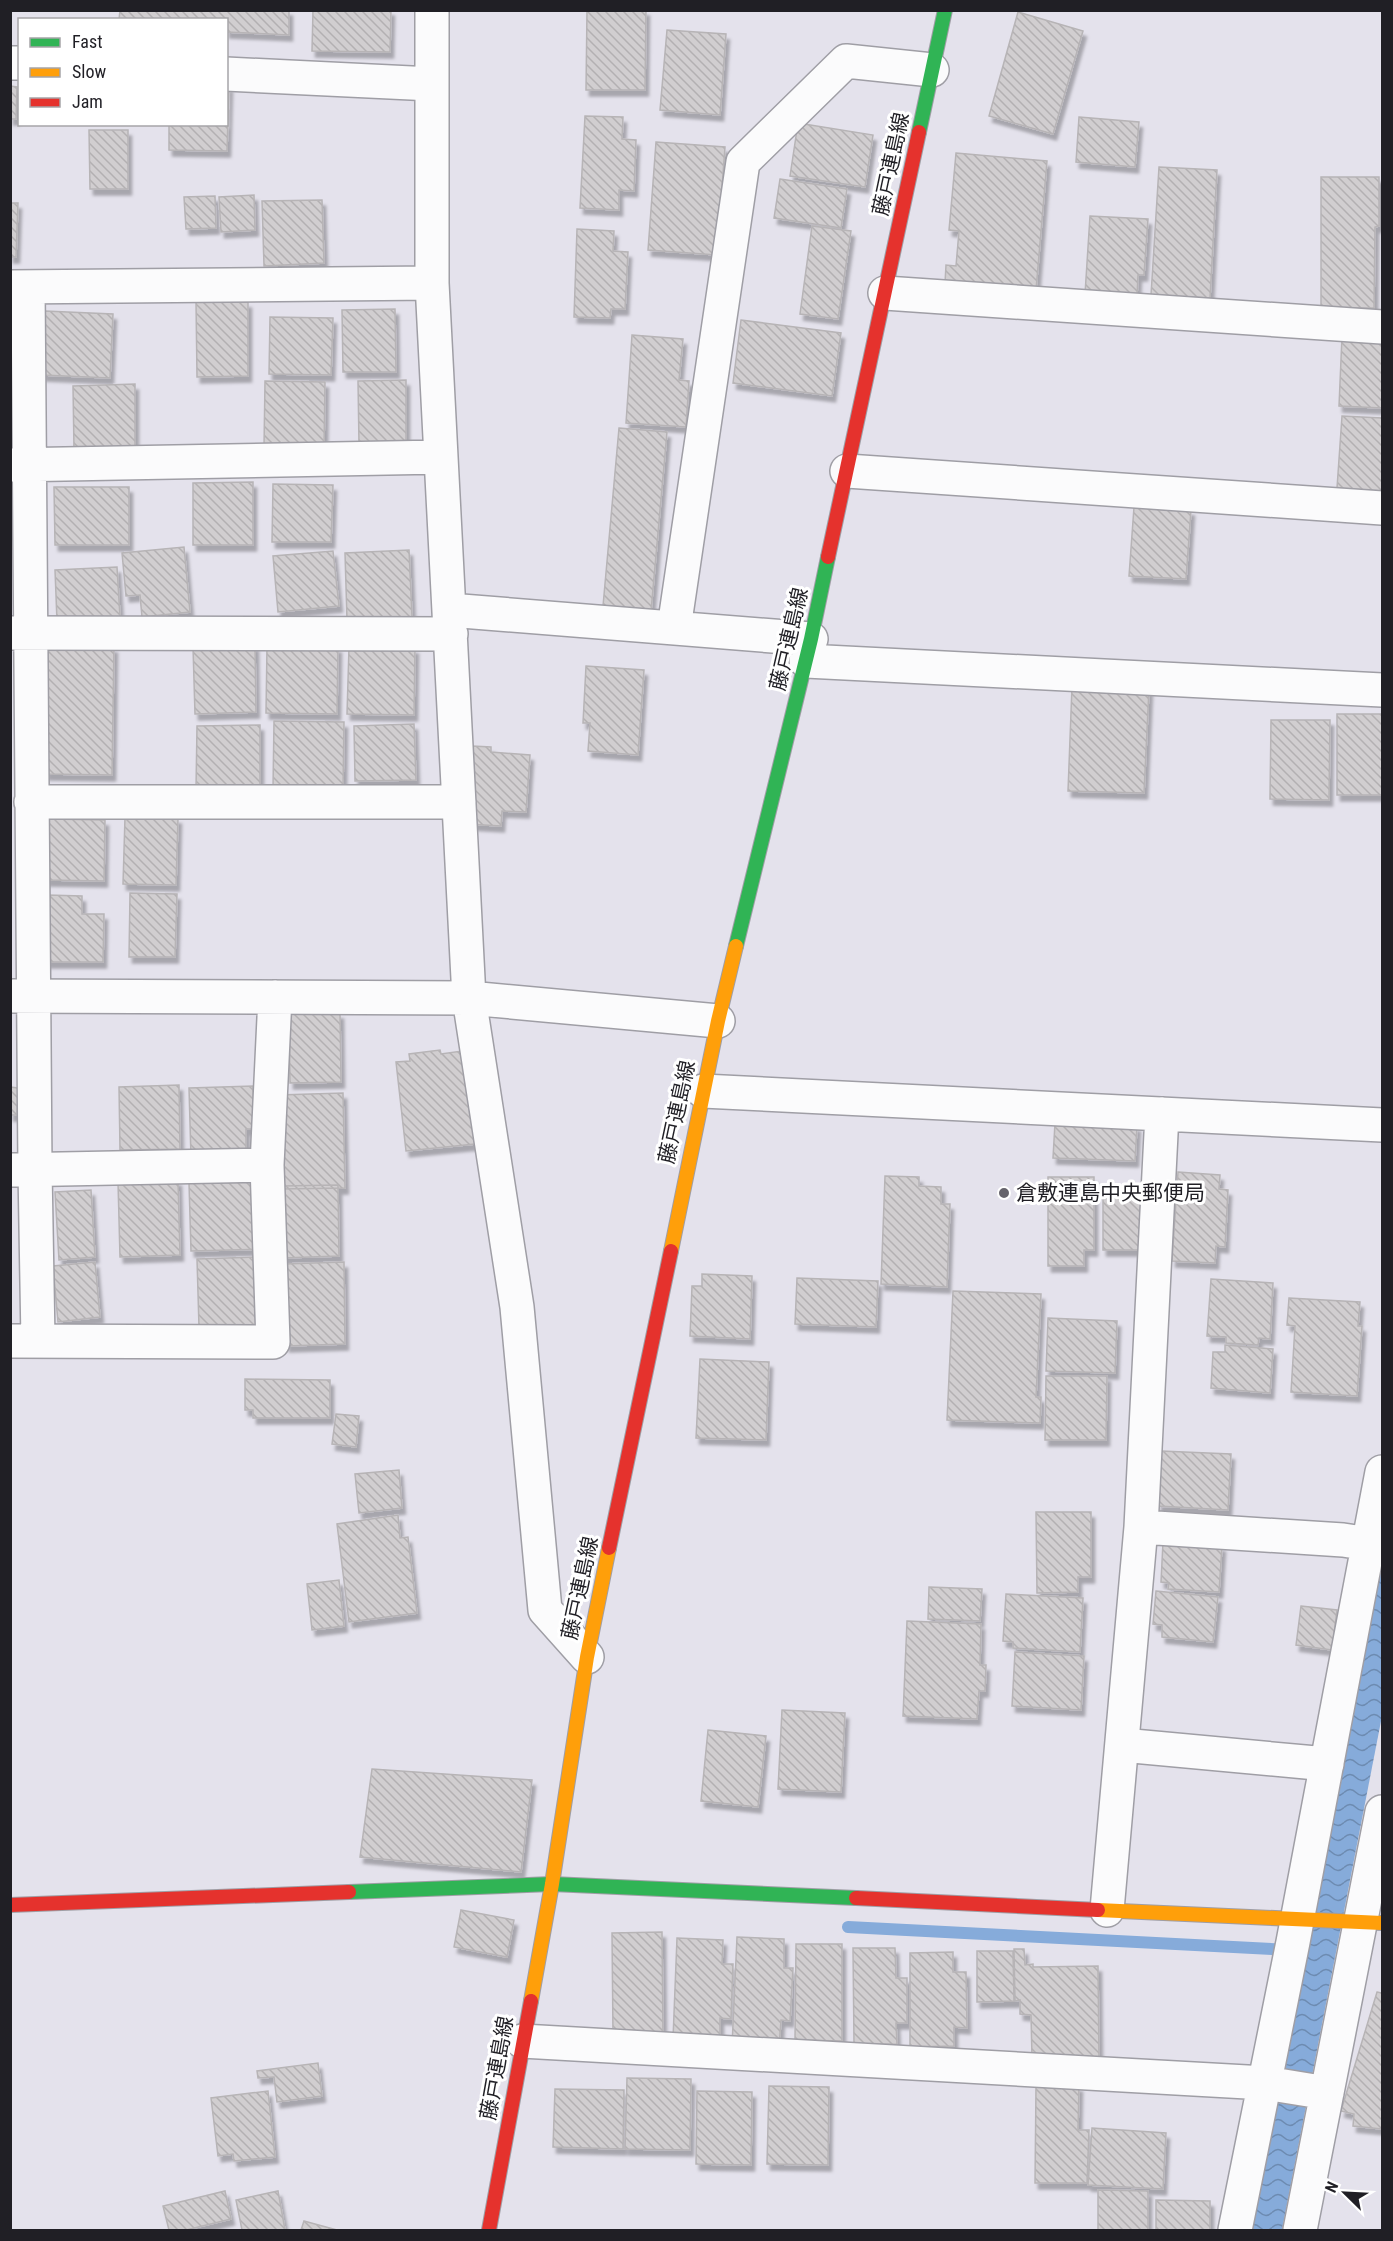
<svg xmlns="http://www.w3.org/2000/svg" width="1393" height="2241" font-family="'Roboto Condensed','Noto Sans JP',sans-serif">
  <style>
    .water { fill: url(#water-waves) }
    .lines { fill: none; stroke-linecap: round; stroke-linejoin: round }
    .stream { stroke: #86abda; stroke-width: 12 }
    .building { fill: url(#building-back-hatch); stroke: #b7b4b6; stroke-width: 1.5; filter: url(#shadow) }
    .street-casing { stroke: #9f9ea5; stroke-width: 36 }
    .fast-casing { stroke: #9f9ea5; stroke-width: 16 }
    .slow-casing { stroke: #9f9ea5; stroke-width: 16 }
    .jam-casing { stroke: #9f9ea5; stroke-width: 16 }
    .street { stroke: #fbfbfc; stroke-width: 33 }
    .fast { stroke: #30b455; stroke-width: 14 }
    .slow { stroke: #ff9f0a; stroke-width: 14 }
    .jam { stroke: #e5322d; stroke-width: 14 }
    .poi-dot { fill: #65636b; stroke: #fff; stroke-width: 2 }
    .labels { text-anchor: middle; dominant-baseline: central; stroke-width: 6; stroke-linejoin: round; paint-order: stroke }
    .street-label { font-size: 21px; fill: #201f25; stroke: #fff }
    .poi-label { font-size: 21px; fill: #201f25; stroke: #fff; text-anchor: start }
  </style>
  <defs>
    <pattern id="water-waves" width="16" height="10" patternUnits="userSpaceOnUse" patternTransform="scale(1.5)"><rect width="16" height="10" fill="#86abda"/><path d="M0 5q4-4 8 0t8 0" fill="none" stroke="#6d8bb1"/></pattern>
    <pattern id="building-back-hatch" width="6" height="6" patternUnits="userSpaceOnUse" patternTransform="scale(1.5)"><rect width="6" height="6" fill="#d1ced0"/><path d="M-1 5l2 2M0 0l6 6M5-1l2 2" fill="none" stroke="#b3b0b2"/></pattern>
    <filter id="shadow"><feDropShadow dx="3.5" dy="6" stdDeviation="1.5" flood-color="#0004"/></filter>
  </defs>
  <rect width="100%" height="100%" fill="#e4e2ec"/>
  <path class="water" d="M 1382,1548 L 1382,1716 L 1282,2230 L 1249,2230 Z"/>
  <g class="lines">
    <path class="stream" d="M 848,1927 L 1290,1950"/>
  </g>
  <path class="building" d="M 120,10 L 289,10 L 289,35 L 226,32 L 226,20 L 119,20 Z
    M 313,10 L 391,10 L 390,52 L 312,51 Z
    M 587,10 L 646,10 L 645,90 L 586,90 Z
    M 1018,12 L 1083,31 L 1053,134 L 989,116 Z
    M 667,30 L 726,34 L 720,115 L 660,110 Z
    M 10,86 L 17,87 L 16,119 L 10,119 Z
    M 226,86 L 229,86 L 227,151 L 169,150 L 169,124 L 226,124 Z
    M 585,116 L 623,117 L 622,139 L 636,140 L 634,191 L 619,190 L 619,210 L 580,208 Z
    M 1079,117 L 1139,122 L 1135,167 L 1076,162 Z
    M 798,123 L 873,135 L 865,187 L 790,176 Z
    M 89,130 L 128,130 L 128,189 L 90,189 Z
    M 656,142 L 725,147 L 717,255 L 648,250 Z
    M 956,153 L 1047,161 L 1036,290 L 945,283 L 946,265 L 956,266 L 959,231 L 949,230 Z
    M 1159,167 L 1217,170 L 1210,298 L 1151,295 Z
    M 1321,177 L 1379,177 L 1379,226 L 1375,227 L 1374,308 L 1321,308 Z
    M 780,179 L 847,189 L 841,228 L 774,218 Z
    M 254,195 L 255,230 L 221,232 L 219,197 Z
    M 215,196 L 216,228 L 186,229 L 184,197 Z
    M 322,200 L 324,263 L 264,266 L 262,201 Z
    M 10,203 L 18,203 L 16,257 L 10,257 Z
    M 1090,216 L 1148,219 L 1144,275 L 1138,275 L 1137,297 L 1085,294 Z
    M 812,226 L 851,231 L 838,319 L 800,314 Z
    M 577,229 L 614,231 L 613,251 L 628,252 L 625,309 L 611,309 L 610,318 L 574,317 Z
    M 196,302 L 248,302 L 248,376 L 197,377 Z
    M 395,309 L 396,372 L 343,372 L 342,310 Z
    M 45,311 L 113,314 L 110,378 L 42,375 Z
    M 270,317 L 333,318 L 331,375 L 269,374 Z
    M 741,320 L 841,333 L 832,396 L 733,383 Z
    M 632,335 L 683,339 L 679,380 L 689,381 L 686,427 L 626,423 Z
    M 1342,336 L 1382,338 L 1382,408 L 1339,406 Z
    M 406,380 L 406,444 L 359,445 L 358,381 Z
    M 265,381 L 325,382 L 324,449 L 264,448 Z
    M 135,384 L 135,448 L 74,450 L 73,386 Z
    M 1342,416 L 1382,418 L 1382,491 L 1337,488 Z
    M 619,428 L 667,432 L 651,611 L 603,606 Z
    M 253,482 L 253,545 L 193,545 L 193,483 Z
    M 273,484 L 333,485 L 331,542 L 272,542 Z
    M 54,487 L 129,487 L 129,545 L 55,545 Z
    M 1134,507 L 1191,510 L 1186,579 L 1129,576 Z
    M 184,547 L 190,612 L 142,617 L 140,595 L 126,596 L 122,553 Z
    M 409,550 L 412,617 L 347,620 L 345,553 Z
    M 333,551 L 339,606 L 278,612 L 273,556 Z
    M 117,567 L 120,617 L 57,621 L 55,570 Z
    M 255,645 L 256,712 L 195,714 L 193,647 Z
    M 48,646 L 114,647 L 112,775 L 45,774 Z
    M 267,646 L 338,647 L 337,714 L 266,713 Z
    M 349,647 L 415,648 L 414,715 L 347,714 Z
    M 586,666 L 644,670 L 638,755 L 588,751 L 590,723 L 583,723 Z
    M 1072,686 L 1149,689 L 1144,793 L 1068,791 Z
    M 1337,714 L 1382,714 L 1382,795 L 1337,795 Z
    M 1271,720 L 1330,720 L 1329,800 L 1270,799 Z
    M 274,721 L 344,722 L 343,789 L 273,788 Z
    M 414,724 L 416,780 L 355,781 L 354,726 Z
    M 260,725 L 260,789 L 196,789 L 197,726 Z
    M 472,746 L 491,747 L 491,752 L 530,755 L 526,812 L 502,811 L 501,826 L 467,824 Z
    M 125,817 L 178,818 L 176,885 L 123,884 Z
    M 47,819 L 105,820 L 104,881 L 45,880 Z
    M 130,893 L 177,894 L 175,957 L 129,957 Z
    M 47,895 L 82,896 L 82,914 L 104,914 L 103,962 L 46,962 Z
    M 340,1013 L 341,1082 L 290,1083 L 289,1014 Z
    M 440,1050 L 441,1054 L 462,1051 L 468,1079 L 475,1144 L 406,1151 L 396,1062 L 410,1061 L 409,1054 Z
    M 179,1085 L 180,1149 L 120,1150 L 119,1087 Z
    M 253,1086 L 254,1129 L 246,1129 L 246,1156 L 191,1158 L 189,1088 Z
    M 10,1087 L 18,1088 L 17,1115 L 10,1115 Z
    M 343,1093 L 345,1188 L 279,1189 L 278,1095 Z
    M 1055,1123 L 1137,1126 L 1135,1161 L 1053,1158 Z
    M 1178,1172 L 1220,1175 L 1219,1189 L 1228,1190 L 1225,1247 L 1216,1246 L 1215,1263 L 1172,1261 Z
    M 885,1176 L 919,1177 L 919,1186 L 941,1187 L 941,1204 L 950,1204 L 947,1287 L 881,1284 Z
    M 1048,1177 L 1094,1177 L 1094,1250 L 1084,1250 L 1084,1266 L 1048,1266 Z
    M 178,1180 L 180,1255 L 120,1257 L 118,1182 Z
    M 263,1182 L 264,1249 L 191,1251 L 189,1183 Z
    M 338,1185 L 339,1256 L 282,1258 L 281,1186 Z
    M 91,1190 L 95,1257 L 59,1260 L 55,1192 Z
    M 1103,1194 L 1149,1194 L 1149,1250 L 1103,1250 Z
    M 257,1257 L 259,1325 L 199,1327 L 197,1259 Z
    M 95,1262 L 100,1317 L 58,1322 L 53,1266 Z
    M 344,1262 L 345,1344 L 286,1346 L 284,1264 Z
    M 702,1274 L 752,1276 L 750,1339 L 690,1336 L 692,1286 L 702,1286 Z
    M 797,1278 L 878,1281 L 876,1327 L 795,1324 Z
    M 1211,1279 L 1273,1283 L 1270,1339 L 1259,1338 L 1258,1345 L 1226,1343 L 1226,1337 L 1207,1336 Z
    M 953,1291 L 1041,1294 L 1036,1397 L 1041,1397 L 1040,1423 L 947,1420 Z
    M 1289,1298 L 1360,1302 L 1358,1326 L 1362,1326 L 1357,1396 L 1291,1392 L 1295,1326 L 1287,1325 Z
    M 1048,1318 L 1117,1321 L 1115,1373 L 1046,1371 Z
    M 1225,1345 L 1273,1349 L 1270,1393 L 1211,1388 L 1213,1352 L 1225,1352 Z
    M 700,1359 L 769,1362 L 766,1440 L 696,1438 Z
    M 1046,1376 L 1107,1376 L 1106,1440 L 1045,1440 Z
    M 245,1379 L 330,1380 L 330,1418 L 253,1418 L 253,1410 L 245,1410 Z
    M 336,1414 L 359,1416 L 356,1447 L 332,1444 Z
    M 1161,1451 L 1231,1454 L 1228,1510 L 1158,1506 Z
    M 399,1470 L 402,1508 L 359,1513 L 355,1474 Z
    M 1036,1512 L 1091,1512 L 1091,1577 L 1078,1577 L 1078,1592 L 1037,1593 Z
    M 398,1515 L 400,1538 L 408,1537 L 417,1613 L 349,1622 L 337,1524 Z
    M 1163,1542 L 1222,1546 L 1219,1592 L 1168,1589 L 1169,1583 L 1161,1582 Z
    M 339,1580 L 344,1626 L 312,1630 L 307,1584 Z
    M 929,1587 L 982,1589 L 980,1621 L 928,1619 Z
    M 1156,1591 L 1218,1597 L 1213,1642 L 1162,1637 L 1162,1625 L 1153,1624 Z
    M 1006,1594 L 1083,1598 L 1080,1652 L 1013,1648 L 1013,1642 L 1003,1641 Z
    M 1301,1606 L 1337,1610 L 1332,1650 L 1296,1645 Z
    M 907,1621 L 981,1624 L 980,1665 L 986,1665 L 985,1691 L 979,1691 L 977,1719 L 903,1716 Z
    M 1015,1652 L 1084,1656 L 1081,1710 L 1012,1706 Z
    M 782,1710 L 845,1713 L 841,1792 L 778,1789 Z
    M 708,1730 L 766,1736 L 758,1807 L 701,1801 Z
    M 372,1769 L 532,1780 L 521,1872 L 360,1857 Z
    M 461,1910 L 514,1920 L 507,1957 L 454,1947 Z
    M 662,1932 L 663,2035 L 613,2036 L 612,1933 Z
    M 737,1937 L 784,1939 L 784,1968 L 793,1968 L 790,2021 L 781,2020 L 779,2047 L 732,2046 Z
    M 677,1938 L 723,1940 L 722,1964 L 733,1964 L 731,2019 L 720,2018 L 720,2040 L 673,2039 Z
    M 796,1944 L 842,1944 L 842,2041 L 795,2040 Z
    M 853,1948 L 895,1948 L 896,1978 L 907,1978 L 907,2023 L 896,2023 L 897,2044 L 854,2045 Z
    M 1014,1949 L 1024,1949 L 1025,1965 L 1033,1964 L 1033,1967 L 1098,1966 L 1099,2057 L 1032,2058 L 1031,2015 L 1020,2014 L 1020,2000 L 1015,2001 Z
    M 977,1951 L 1013,1951 L 1014,2001 L 977,2002 Z
    M 953,1952 L 953,1972 L 966,1972 L 967,2028 L 954,2027 L 954,2046 L 910,2047 L 910,1953 Z
    M 1377,1992 L 1382,1993 L 1382,2129 L 1353,2126 L 1354,2114 L 1341,2111 Z
    M 318,2063 L 322,2096 L 277,2102 L 274,2077 L 258,2078 L 257,2071 Z
    M 627,2078 L 691,2079 L 690,2150 L 625,2149 Z
    M 769,2086 L 829,2087 L 828,2165 L 767,2164 Z
    M 1036,2086 L 1079,2086 L 1078,2130 L 1089,2130 L 1087,2183 L 1035,2183 Z
    M 555,2089 L 624,2090 L 623,2149 L 553,2147 Z
    M 268,2091 L 275,2157 L 234,2161 L 233,2154 L 218,2156 L 211,2098 Z
    M 697,2091 L 752,2092 L 751,2165 L 696,2164 Z
    M 1092,2128 L 1166,2133 L 1163,2189 L 1088,2185 Z
    M 1098,2190 L 1148,2191 L 1148,2230 L 1098,2230 Z
    M 225,2191 L 231,2219 L 186,2230 L 169,2230 L 163,2206 Z
    M 278,2191 L 285,2230 L 242,2230 L 236,2200 Z
    M 1156,2200 L 1210,2201 L 1210,2230 L 1156,2230 Z
    M 304,2221 L 337,2230 L 301,2230 Z"/>
  <g class="lines">
    <defs>
      <path id="street" d="M 432,10 L 432,283 L 469,998 L 517,1307 L 545,1610 L 587,1657
        M 10,63 L 20,63
        M 226,74 L 432,84
        M 10,287 L 432,283
        M 28,287 L 35,1169 L 38,1341
        M 885,293 L 1382,327
        M 10,465 L 441,457
        M 847,471 L 1382,508
        M 449,610 L 811,639
        M 674,628 L 743,162 L 846,61 L 932,70
        M 10,633 L 451,634
        M 806,661 L 1382,690
        M 31,802 L 459,802
        M 13,996 L 469,998 L 718,1021
        M 703,1091 L 1382,1125
        M 10,1170 L 267,1165
        M 10,1341 L 273,1342 L 267,1165 L 275,997
        M 1141,1527 L 1343,1540 L 1382,1546
        M 1122,1745 L 1327,1764
        M 1107,1910 L 1141,1527 L 1162,1114
        M 522,2041 L 1265,2083 L 1327,2093
        M 1235,2230 L 1293,1942 L 1382,1472
        M 1300,2230 L 1382,1812"/>
      <path id="fast" d="M 919,132 L 945,10
        M 736,946 L 811,639 L 828,557
        M 349,1892 L 552,1884 L 856,1898"/>
      <path id="slow" d="M 671,1251 L 718,1021 L 736,946
        M 1098,1910 L 1382,1923
        M 531,2001 L 552,1884 L 587,1657 L 609,1548"/>
      <path id="jam" d="M 828,557 L 919,132
        M 609,1548 L 671,1251
        M 856,1898 L 1098,1910
        M 10,1905 L 349,1892
        M 489,2230 L 531,2001"/>
    </defs>
    <use href="#street" class="street-casing"/>
    <use href="#fast" class="fast-casing"/>
    <use href="#slow" class="slow-casing"/>
    <use href="#jam" class="jam-casing"/>
    <use href="#street" class="street"/>
    <use href="#fast" class="fast"/>
    <use href="#slow" class="slow"/>
    <use href="#jam" class="jam"/>
  </g>
  <circle class="poi-dot" cx="1004" cy="1193" r="6"/>
  <g class="labels">
    <g class="street-label">
      <text transform="translate(891 164) rotate(-78)">藤戸連島線</text>
      <text transform="translate(789 639) rotate(-77)">藤戸連島線</text>
      <text transform="translate(677 1112) rotate(-78)">藤戸連島線</text>
      <text transform="translate(580 1588) rotate(-78)">藤戸連島線</text>
      <text transform="translate(497 2068) rotate(-80)">藤戸連島線</text>
    </g>
    <g class="poi-label">
      <text x="1016" y="1193">倉敷連島中央郵便局</text>
    </g>
  </g>
  <rect width="1393" height="2241" fill="none" stroke="#201f25" stroke-width="24"/>
  <rect x="18" y="18" width="210" height="108" fill="#ffffff" stroke="#a6a5a8" stroke-width="1.5"/>
  <rect x="30" y="38" width="30" height="9" fill="#30b455" stroke="#a6a5a8" stroke-width="1.5"/>
  <text x="72" y="48" font-size="18" fill="#201f25">Fast</text>
  <rect x="30" y="68" width="30" height="9" fill="#ff9f0a" stroke="#a6a5a8" stroke-width="1.5"/>
  <text x="72" y="78" font-size="18" fill="#201f25">Slow</text>
  <rect x="30" y="98" width="30" height="9" fill="#e5322d" stroke="#a6a5a8" stroke-width="1.5"/>
  <text x="72" y="108" font-size="18" fill="#201f25">Jam</text>
  <g transform="translate(1345 2193) rotate(294)" stroke="#ffffff" stroke-width="4.5" paint-order="stroke">
  <path d="M0-4.5L10 22L0 15L-10 22Z" fill="#201f25"/>
  <text y="-9" font-size="16" font-weight="bold" text-anchor="middle" fill="#201f25">N</text>
  </g>
</svg>
